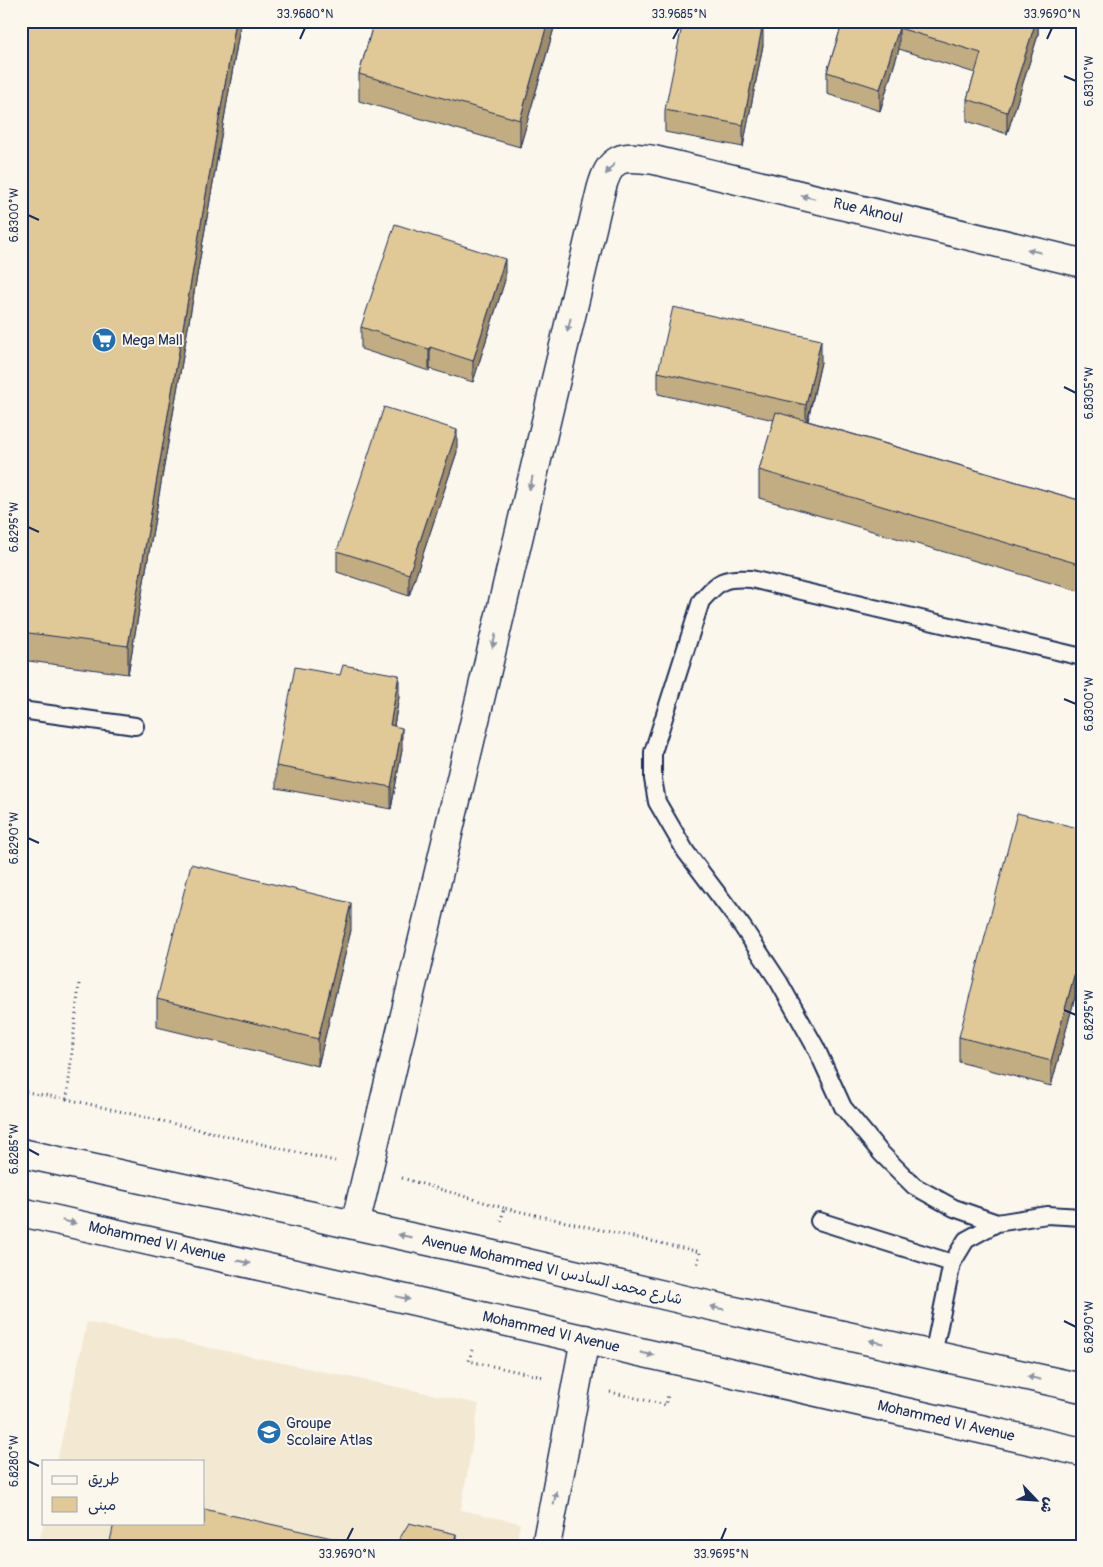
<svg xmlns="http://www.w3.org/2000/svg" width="1103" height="1567" font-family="Pangolin,'Playpen Sans Arabic',sans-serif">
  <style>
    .built { fill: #f3e9d2 }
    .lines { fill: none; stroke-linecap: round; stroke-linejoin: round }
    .lane-casing { stroke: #1b2f5e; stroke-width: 20 }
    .street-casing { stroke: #1b2f5e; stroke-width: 31 }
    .primary-casing { stroke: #1b2f5e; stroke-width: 31 }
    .path { stroke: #1b2f5e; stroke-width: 3; stroke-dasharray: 1 4; stroke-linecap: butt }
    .lane { stroke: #fbf7ec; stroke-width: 16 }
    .street { stroke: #fbf7ec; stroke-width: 28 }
    .primary { stroke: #fbf7ec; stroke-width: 28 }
    .wall { fill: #c2ac82; stroke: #1b2f5e }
    .shaded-wall { fill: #9e8c6a; stroke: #1b2f5e }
    .building { fill: #e1c897; stroke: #1b2f5e }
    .oneway { fill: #8b93a5 }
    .ticks { fill: none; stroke: #1b2f5e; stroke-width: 2 }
    .labels { text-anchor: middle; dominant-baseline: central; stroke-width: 4; stroke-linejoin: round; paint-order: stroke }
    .street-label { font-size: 15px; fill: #1b2f5e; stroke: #fbf7ec }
    .poi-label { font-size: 15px; fill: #1b2f5e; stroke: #fbf7ec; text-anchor: start }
    .neatline { fill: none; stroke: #1b2f5e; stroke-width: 2 }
    .ticks-label { font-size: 12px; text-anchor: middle; fill: #1b2f5e }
  </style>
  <rect width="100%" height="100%" fill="#fbf7ec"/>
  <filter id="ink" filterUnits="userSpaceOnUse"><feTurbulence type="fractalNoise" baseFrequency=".02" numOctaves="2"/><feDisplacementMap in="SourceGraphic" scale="10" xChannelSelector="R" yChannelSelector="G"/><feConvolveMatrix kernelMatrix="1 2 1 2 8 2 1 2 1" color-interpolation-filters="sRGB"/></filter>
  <g filter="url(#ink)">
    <path class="built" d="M 87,1322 L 479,1404 L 461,1510 L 520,1523 L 516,1546 L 38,1546 L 44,1520 L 44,1523 L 204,1523 L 204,1461 L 57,1461 Z"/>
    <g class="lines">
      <defs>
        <path id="lane" d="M 21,710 L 135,726
          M 819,1221 L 952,1263
          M 997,1223 L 954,1208 L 914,1186 L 881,1153 L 843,1107 L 816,1048 L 779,982 L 742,926 L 686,852 L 657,802 L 653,779 L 653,752 L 701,601 C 719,581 723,577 751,579 L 1082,657
          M 933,1355 L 952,1263 L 966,1240 L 997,1223 L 1047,1215 L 1082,1217"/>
        <path id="street" d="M 355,1225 L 601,190 C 610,156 621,155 654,160 L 1082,263
          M 546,1546 L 585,1339"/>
        <path id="primary" d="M 21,1153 L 493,1255 L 689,1301 L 1082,1388
          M 21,1212 L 1082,1452"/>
      </defs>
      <use href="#lane" class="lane-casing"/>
      <use href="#street" class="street-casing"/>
      <use href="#primary" class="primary-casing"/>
      <path class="path" d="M 79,984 L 67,1099 L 335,1161
        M 21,1091 L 67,1099
        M 402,1178 L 504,1208
        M 501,1221 L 504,1208 L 700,1252 L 697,1267
        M 472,1350 L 469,1361 L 543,1377
        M 610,1392 L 666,1405 L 668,1394"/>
      <use href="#lane" class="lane"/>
      <use href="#street" class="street"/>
      <use href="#primary" class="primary"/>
    </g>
    <path class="wall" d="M 21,21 L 241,21 L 128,674 L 21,660 Z
      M 374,21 L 556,21 L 520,147 L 359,101 L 359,74 Z
      M 843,21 L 1038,21 L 1038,35 L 1007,134 L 967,121 L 967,99 L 975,73 L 899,49 L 880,111 L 827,94 L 827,72 Z
      M 763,45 L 743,147 L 665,132 L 665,110 Z
      M 1082,105 L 1082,146 L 1077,144 L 1077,122 Z
      M 505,280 L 473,382 L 430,369 L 429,371 L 361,349 L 361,327 Z
      M 821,362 L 808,421 L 1082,501 L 1082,592 L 759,498 L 759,470 L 774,420 L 658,394 L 658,372 Z
      M 457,452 L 409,596 L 337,572 L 337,551 Z
      M 399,697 L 394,726 L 402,750 L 391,809 L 276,788 L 276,766 Z
      M 1082,829 L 1082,999 L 1075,997 L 1051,1086 L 959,1062 L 959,1037 Z
      M 351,930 L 318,1066 L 157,1027 L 157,999 Z"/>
    <path class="shaded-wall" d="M 236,21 L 241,21 L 128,674 L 128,646 Z
      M 548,21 L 556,21 L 520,147 L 520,120 Z
      M 1036,21 L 1038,21 L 1038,35 L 1007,134 L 1007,112 Z
      M 763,23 L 763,45 L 743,147 L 743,125 Z
      M 899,28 L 899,49 L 880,111 L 880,89 Z
      M 505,259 L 505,280 L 473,382 L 473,361 Z
      M 821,340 L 821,362 L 806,427 L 806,405 Z
      M 430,347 L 430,369 L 429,371 L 429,349 Z
      M 457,430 L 457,452 L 409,596 L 409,574 Z
      M 399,675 L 399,697 L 390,747 L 390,725 Z
      M 402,728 L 402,750 L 391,809 L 391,787 Z
      M 351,903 L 351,930 L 318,1066 L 318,1039 Z
      M 1075,972 L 1075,997 L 1051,1086 L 1051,1061 Z
      M 456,1534 L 456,1546 L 453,1546 Z"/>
    <path class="building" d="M 21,21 L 236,21 L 128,646 L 21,632 Z
      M 374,21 L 548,21 L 520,120 L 359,74 Z
      M 683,21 L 753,21 L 763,23 L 743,125 L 665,110 Z
      M 843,21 L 1036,21 L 1007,112 L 967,99 L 981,53 L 899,28 L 880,89 L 827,72 Z
      M 1082,105 L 1082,124 L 1077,122 Z
      M 395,224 L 505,259 L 473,361 L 430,347 L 429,349 L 361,327 Z
      M 673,307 L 821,340 L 806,405 L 658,372 Z
      M 384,407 L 457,430 L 409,574 L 337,551 Z
      M 776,412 L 1082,501 L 1082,565 L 759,470 Z
      M 343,665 L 399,675 L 390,725 L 402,728 L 391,787 L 276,766 L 295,667 L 340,675 Z
      M 1017,813 L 1082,829 L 1082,974 L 1075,972 L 1051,1061 L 959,1037 Z
      M 191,864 L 351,903 L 318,1039 L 157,999 Z
      M 204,1509 L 367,1546 L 109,1546 L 114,1523 L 204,1523 Z
      M 409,1523 L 456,1534 L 453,1546 L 395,1546 Z"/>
    <defs><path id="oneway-solid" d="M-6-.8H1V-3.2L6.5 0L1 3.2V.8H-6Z" transform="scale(1.25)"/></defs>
    <g class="oneway">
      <use href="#oneway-solid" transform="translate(610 169) rotate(128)"/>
      <use href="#oneway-solid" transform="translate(808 197) rotate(-167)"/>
      <use href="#oneway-solid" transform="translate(1034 251) rotate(-166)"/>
      <use href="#oneway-solid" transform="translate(569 325) rotate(103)"/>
      <use href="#oneway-solid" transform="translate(531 483) rotate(103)"/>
      <use href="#oneway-solid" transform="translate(494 641) rotate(103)"/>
      <use href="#oneway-solid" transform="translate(69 1222) rotate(13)"/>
      <use href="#oneway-solid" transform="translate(405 1236) rotate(-168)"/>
      <use href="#oneway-solid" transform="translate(244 1262) rotate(13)"/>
      <use href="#oneway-solid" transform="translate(403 1298) rotate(13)"/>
      <use href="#oneway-solid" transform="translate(717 1308) rotate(-168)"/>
      <use href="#oneway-solid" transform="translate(876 1342) rotate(-168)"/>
      <use href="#oneway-solid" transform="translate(647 1354) rotate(13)"/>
      <use href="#oneway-solid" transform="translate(1034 1378) rotate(-167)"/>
      <use href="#oneway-solid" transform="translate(555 1498) rotate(-79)"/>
    </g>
  </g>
  <path class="ticks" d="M 300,39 L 305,28M 673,39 L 679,28M 1047,39 L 1052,28M 1064,76 L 1076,81M 28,215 L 39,220M 1064,387 L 1076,393M 28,527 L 39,532M 1064,699 L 1076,704M 28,838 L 39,843M 1064,1010 L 1076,1015M 28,1149 L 39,1155M 1064,1321 L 1076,1327M 28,1461 L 39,1466M 347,1540 L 353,1528M 721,1540 L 726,1528"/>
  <defs>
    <symbol id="supermarket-disc" viewBox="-11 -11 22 22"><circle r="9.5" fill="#1f6fb2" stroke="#fbf7ec"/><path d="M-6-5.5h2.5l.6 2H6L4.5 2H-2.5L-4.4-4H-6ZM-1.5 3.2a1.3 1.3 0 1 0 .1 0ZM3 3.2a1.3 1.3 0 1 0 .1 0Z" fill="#fff"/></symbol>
    <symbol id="school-disc" viewBox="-11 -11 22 22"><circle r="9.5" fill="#1f6fb2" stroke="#fbf7ec"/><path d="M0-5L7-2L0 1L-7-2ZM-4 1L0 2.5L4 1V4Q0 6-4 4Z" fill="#fff"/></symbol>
  </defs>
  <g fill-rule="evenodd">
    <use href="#supermarket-disc" x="90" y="326" width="28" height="28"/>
    <use href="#school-disc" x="255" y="1418" width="28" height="28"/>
  </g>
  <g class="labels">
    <g class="street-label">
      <text transform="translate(868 211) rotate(13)">Rue Aknoul</text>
      <text transform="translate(157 1242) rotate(13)">Mohammed VI Avenue</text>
      <text transform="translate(552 1270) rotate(13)">Avenue Mohammed VI شارع محمد السادس</text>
      <text transform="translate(551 1332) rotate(13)">Mohammed VI Avenue</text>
      <text transform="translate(946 1421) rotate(13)">Mohammed VI Avenue</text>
    </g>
    <g class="poi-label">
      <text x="122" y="340">Mega Mall</text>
      <text x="286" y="1423">Groupe<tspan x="286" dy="17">Scolaire Atlas</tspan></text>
    </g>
  </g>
  <rect width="1103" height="1567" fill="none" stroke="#fbf7ec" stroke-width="55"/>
  <rect x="42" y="1460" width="162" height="65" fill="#fbf7ec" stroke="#a1a7b3"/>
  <rect x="52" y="1476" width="25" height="8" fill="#fbf7ec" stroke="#a1a7b3"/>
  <text x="88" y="1484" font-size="15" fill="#1b2f5e">طريق</text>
  <rect x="52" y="1497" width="25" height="15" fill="#e1c897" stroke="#a1a7b3"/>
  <text x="88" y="1510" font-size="15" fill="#1b2f5e">مبنى</text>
  <g transform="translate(1036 1500) rotate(115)" stroke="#fbf7ec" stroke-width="4" paint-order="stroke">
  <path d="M0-4L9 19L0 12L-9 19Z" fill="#1b2f5e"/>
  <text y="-8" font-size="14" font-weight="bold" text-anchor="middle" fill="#1b2f5e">ش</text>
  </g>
  <rect x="28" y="28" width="1048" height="1512" class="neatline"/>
  <g class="ticks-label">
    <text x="305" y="18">33.9680°N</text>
    <text x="679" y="18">33.9685°N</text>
    <text x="1052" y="18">33.9690°N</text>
    <text transform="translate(1089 81) rotate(-90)" y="4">6.8310°W</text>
    <text transform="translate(14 215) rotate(-90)" y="4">6.8300°W</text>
    <text transform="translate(1089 393) rotate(-90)" y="4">6.8305°W</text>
    <text transform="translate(14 527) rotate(-90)" y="4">6.8295°W</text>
    <text transform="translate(1089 704) rotate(-90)" y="4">6.8300°W</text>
    <text transform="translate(14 838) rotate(-90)" y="4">6.8290°W</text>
    <text transform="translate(1089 1015) rotate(-90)" y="4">6.8295°W</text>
    <text transform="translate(14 1149) rotate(-90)" y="4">6.8285°W</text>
    <text transform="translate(1089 1327) rotate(-90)" y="4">6.8290°W</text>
    <text transform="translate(14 1461) rotate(-90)" y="4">6.8280°W</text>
    <text x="347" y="1558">33.9690°N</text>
    <text x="721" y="1558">33.9695°N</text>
  </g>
</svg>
